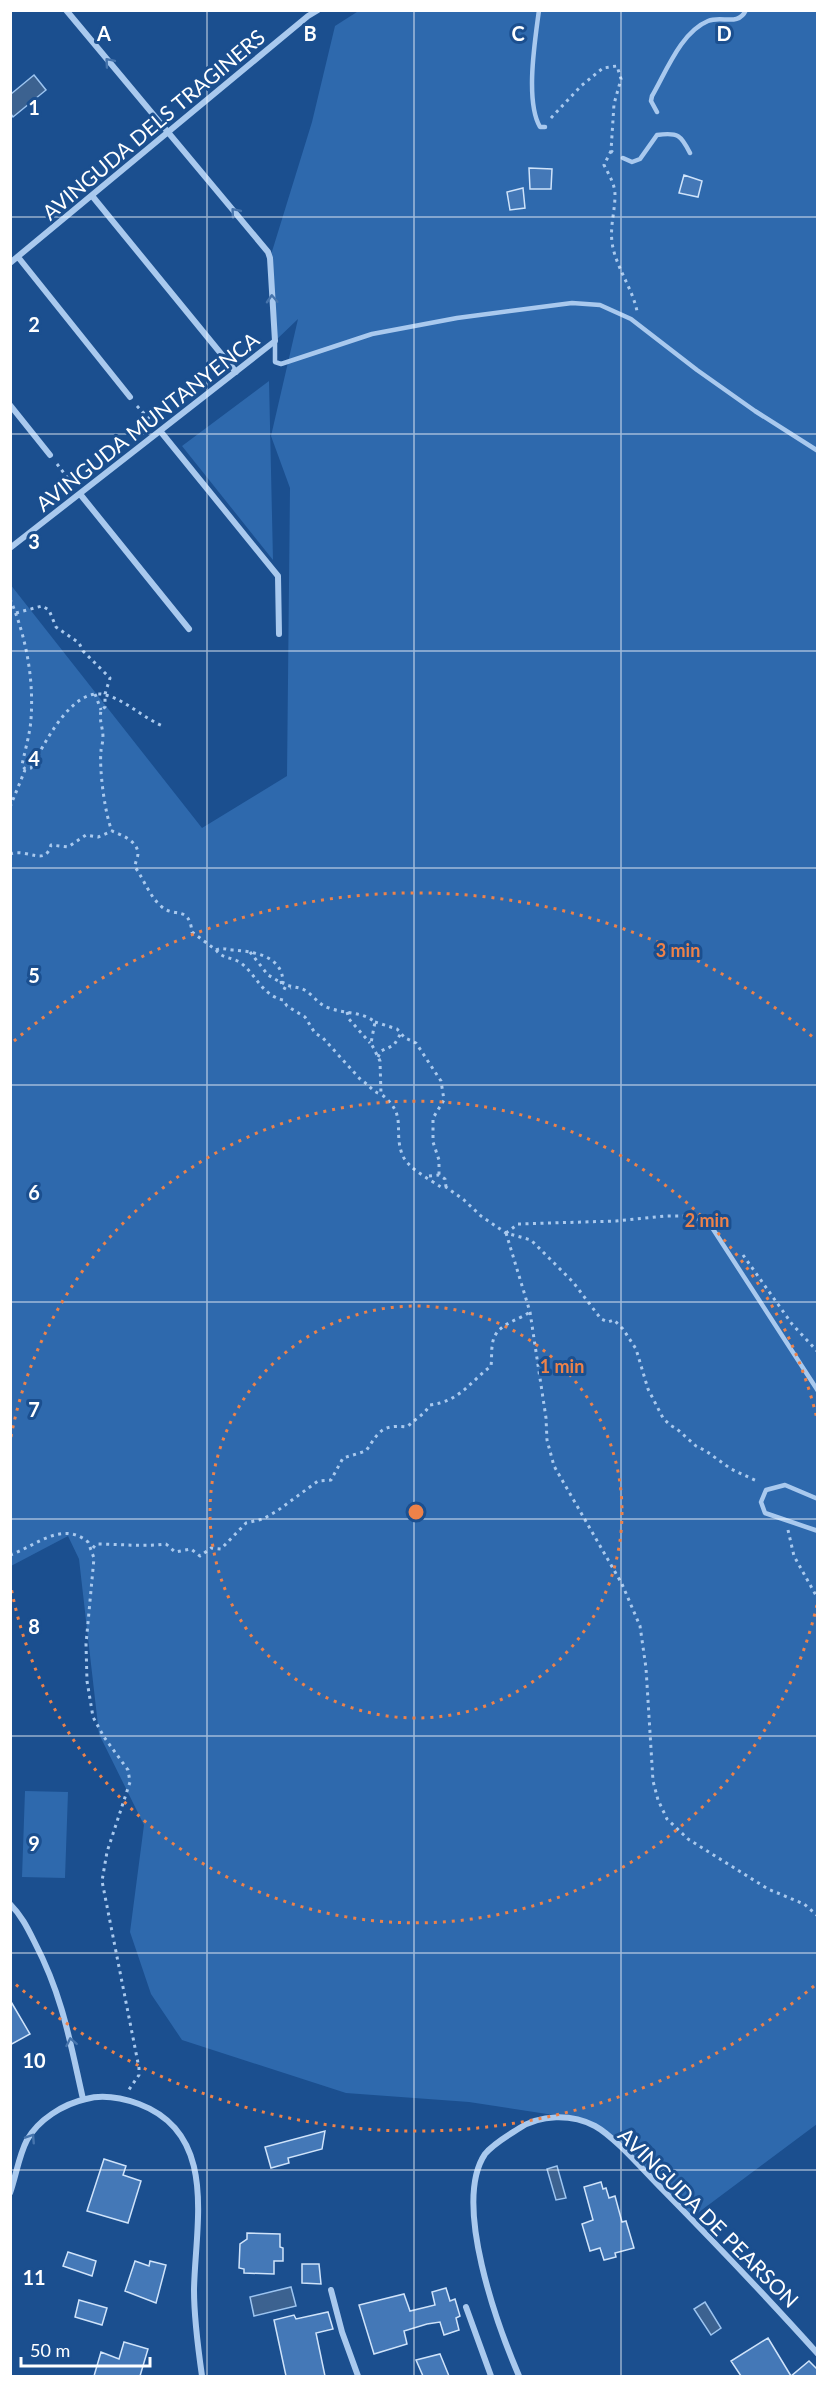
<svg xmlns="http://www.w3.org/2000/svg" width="828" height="2387" font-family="Lato,sans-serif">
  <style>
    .green { fill: #2e69ad }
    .water { fill: #3c6290; stroke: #9cc4f0; stroke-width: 1.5 }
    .building { fill: #4478b7; stroke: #cfe3fa; stroke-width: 1.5 }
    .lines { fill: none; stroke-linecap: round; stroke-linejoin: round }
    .path { stroke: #a9c9ee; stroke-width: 3; stroke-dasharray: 3 4.5; stroke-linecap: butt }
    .lane { stroke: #a9c9ee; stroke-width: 4.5 }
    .street { stroke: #a9c9ee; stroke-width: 6 }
    .oneway { stroke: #4674ac }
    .grid { fill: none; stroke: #fff; stroke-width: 1.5; stroke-opacity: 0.55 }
    .ring { fill: none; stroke: #ee8249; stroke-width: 3; stroke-dasharray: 3 6 }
    .labels { text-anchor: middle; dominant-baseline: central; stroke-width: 6; stroke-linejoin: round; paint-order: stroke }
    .street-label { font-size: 21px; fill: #fff; stroke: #1b4f8f }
    .grid-label { font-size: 20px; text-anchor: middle; font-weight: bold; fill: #fff; stroke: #1b4f8f; stroke-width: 6; stroke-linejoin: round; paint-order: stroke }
    .centre { fill: #ee8249; stroke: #1b4f8f; stroke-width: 3 }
    .ring-label { font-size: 18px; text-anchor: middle; font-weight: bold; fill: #ee8249; stroke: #1b4f8f; stroke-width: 6; stroke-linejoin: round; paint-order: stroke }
  </style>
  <rect width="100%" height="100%" fill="#1b4f8f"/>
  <path class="green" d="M 360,10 L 817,11 L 817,2124 L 691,2218 L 627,2153 L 595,2126 L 560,2116 L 469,2102 L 346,2093 L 182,2040 L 151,1994 L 130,1932 L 144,1825 L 99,1734 L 79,1559 L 68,1536 L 11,1566 L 10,584 L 202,828 L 287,776 L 290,488 L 271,436 L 298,319 L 275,341 L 270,258 L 312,122 L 335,26 Z
    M 269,381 L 273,560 L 182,446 Z
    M 25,1791 L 68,1792 L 65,1878 L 22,1877 Z"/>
  <path class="water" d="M 34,75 L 46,90 L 13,117 L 11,114 L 11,94 Z
    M 557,2166 L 566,2198 L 556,2200 L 547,2169 Z
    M 291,2287 L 296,2306 L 254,2316 L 250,2297 Z
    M 705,2302 L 721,2328 L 711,2335 L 694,2309 Z"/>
  <path class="building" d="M 529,168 L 552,169 L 551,189 L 530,189 Z
    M 684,175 L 702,181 L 698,197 L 679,193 Z
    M 523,188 L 525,208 L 510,210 L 507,192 Z
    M 10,2000 L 30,2034 L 10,2045 Z
    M 325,2131 L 322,2149 L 288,2158 L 289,2163 L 271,2168 L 265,2147 Z
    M 104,2159 L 126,2166 L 123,2175 L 141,2181 L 128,2223 L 87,2211 Z
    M 601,2182 L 603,2189 L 606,2188 L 609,2198 L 615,2196 L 622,2222 L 626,2221 L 634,2248 L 615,2253 L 616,2257 L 604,2260 L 600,2248 L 590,2251 L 582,2224 L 593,2220 L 584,2187 Z
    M 247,2233 L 280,2234 L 280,2247 L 283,2248 L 283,2261 L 274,2261 L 274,2274 L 244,2273 L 244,2269 L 239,2268 L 240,2244 L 247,2239 Z
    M 68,2252 L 96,2261 L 92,2276 L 63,2266 Z
    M 135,2261 L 149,2266 L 150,2261 L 166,2265 L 156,2303 L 125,2291 Z
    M 302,2264 L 319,2264 L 321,2284 L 302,2283 Z
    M 446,2288 L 450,2301 L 455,2299 L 460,2316 L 456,2318 L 459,2330 L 444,2335 L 440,2322 L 427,2324 L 404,2331 L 407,2344 L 374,2354 L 359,2305 L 404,2294 L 410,2311 L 435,2305 L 432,2292 Z
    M 79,2300 L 107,2308 L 102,2325 L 75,2317 Z
    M 328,2312 L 333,2329 L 316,2333 L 325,2376 L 286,2376 L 274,2320 L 294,2315 L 296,2319 Z
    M 768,2338 L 791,2376 L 809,2361 L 818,2370 L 818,2376 L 741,2376 L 731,2361 Z
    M 124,2342 L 148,2349 L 140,2376 L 94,2376 L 101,2352 L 119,2359 Z
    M 440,2354 L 449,2376 L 423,2376 L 416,2360 Z"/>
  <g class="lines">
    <path class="path" d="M 551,118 L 581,86 L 603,68 L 617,66 L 621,79 L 614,104 L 611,151 L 614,153
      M 611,151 L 604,165 C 609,175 615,184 615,195 C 615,211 610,226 612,242 C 615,266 632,287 637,311
      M 137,406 L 153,423
      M 57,464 L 73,485
      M 10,599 C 26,636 34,679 31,719 C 30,734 25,750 22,765 L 25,769 L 31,768 C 44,745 72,685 106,695 C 127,701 143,718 163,726
      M 16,613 L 42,606 L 49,610 L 56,627 L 79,643 L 83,651 L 110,678 L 105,694 L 105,707 L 101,710 C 99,723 103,726 103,738 C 103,743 101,747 101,751 C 99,769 105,815 112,831
      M 95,694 L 101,710
      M 10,807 L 25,770
      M 10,854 C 28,848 45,867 51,845 L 68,847 L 86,835 L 98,837 L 112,831 C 122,835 137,841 138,853 C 138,858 135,862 135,867 C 145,881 149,896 162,907 C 175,918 189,905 192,932 L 216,950 C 224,947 226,950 234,950 C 255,952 283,956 283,983 C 290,988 299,986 306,991 C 314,996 319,1005 329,1008 C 345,1014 361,1011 375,1022 L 371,1043 L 380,1061 L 381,1094 C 408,1115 393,1129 402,1154 C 407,1168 429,1179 441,1187 L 446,1187 L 464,1200 L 481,1216 L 506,1233 L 531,1240 L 573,1282 L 601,1319 L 608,1322 L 614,1320 L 623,1329 L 636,1349 L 648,1389 L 663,1418 L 670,1425 L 677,1429 L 696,1446 L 706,1451 L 731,1469 L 759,1482
      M 216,950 C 222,959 233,957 241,963 C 257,976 262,995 283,1000 L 287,1006 L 305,1017 L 315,1033 L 323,1038 L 361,1080 C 369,1084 372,1092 381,1094
      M 250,952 L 268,975 L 280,982
      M 281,981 L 282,987 L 286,989 L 291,988
      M 347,1012 L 349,1019 L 370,1043
      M 375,1022 L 397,1029 L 405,1038 L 416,1043 L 441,1081 L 444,1100 L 433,1118 L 433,1142 L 439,1160 L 439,1175
      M 378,1057 L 381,1051 L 394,1045 L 401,1033
      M 429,1176 L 439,1175 L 445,1179 L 446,1187
      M 506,1233 L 530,1312 L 546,1418 L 547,1440 L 554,1466 L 622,1584 L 640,1626 L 646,1668 L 653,1781 L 658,1800 L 667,1819 L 688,1839 L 768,1889 L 804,1904 L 818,1916
      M 506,1233 L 518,1224 L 616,1221 L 665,1216 L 691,1216 L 703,1222
      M 743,1255 L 792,1324 L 818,1352
      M 788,1530 L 794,1556 L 818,1599
      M 93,1548 L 96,1544 C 120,1544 142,1547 166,1544 L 175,1552 L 191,1549 L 200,1556 L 211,1548 L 221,1549 L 246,1523 L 263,1519 L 277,1511 L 318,1481 L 331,1480 L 343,1458 L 366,1451 C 379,1432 381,1424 407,1427 C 415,1419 424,1415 430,1405 C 460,1401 469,1383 491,1366 C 492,1358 491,1349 493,1341 C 497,1324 517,1321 530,1312
      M 10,1555 C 36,1546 62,1520 88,1542 L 94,1558 L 86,1644 L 87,1681 L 93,1717 L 104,1737 L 128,1770 L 130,1782 L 107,1852 L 102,1881 L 139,2068 L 139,2075 L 128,2091"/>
    <path class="lane" d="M 539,10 C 535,41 525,101 540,127 L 545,127
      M 657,112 L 651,101 L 652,96 C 666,72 681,32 708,21 C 722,15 738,27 746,10
      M 623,158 L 632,162 L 640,159 L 657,135 C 678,132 681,135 690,153
      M 275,341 L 275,362 L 281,364 L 372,334 L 457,318 L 572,303 L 600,305 L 631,319 L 697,370 L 755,411 L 818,451
      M 711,1226 L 818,1391
      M 818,1499 L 785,1485 L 766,1490 L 761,1502 L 765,1513 L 818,1531"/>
    <path class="street" d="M 93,197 L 236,372
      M 18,257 L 130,397
      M 10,263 L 308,16 L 318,10
      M 10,405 L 50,455
      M 161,432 L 278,576 L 279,634
      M 80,494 L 189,629
      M 10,548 L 275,341 L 270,258 L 268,252 L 66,10
      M 10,1904 C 22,1916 28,1929 35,1943 C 63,1997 70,2042 83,2099
      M 10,2193 C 16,2176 19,2155 27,2140 C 38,2120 63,2104 86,2099 C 104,2094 122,2098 139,2104 C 219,2134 195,2225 194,2290 C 194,2319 198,2348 202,2376
      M 331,2290 L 342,2332 L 358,2376
      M 466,2307 L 491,2376
      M 519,2376 C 498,2327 452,2203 485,2154 C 493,2144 507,2136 518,2129 C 540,2114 572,2114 595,2126 C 615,2137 645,2172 662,2189 C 715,2243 767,2297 818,2354"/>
  </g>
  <defs><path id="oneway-chevron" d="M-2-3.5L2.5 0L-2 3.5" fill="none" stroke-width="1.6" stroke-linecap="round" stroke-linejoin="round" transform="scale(1.5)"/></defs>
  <g class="oneway">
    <use href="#oneway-chevron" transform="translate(109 62) rotate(-130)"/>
    <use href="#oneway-chevron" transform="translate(235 212) rotate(-130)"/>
    <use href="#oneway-chevron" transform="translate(272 299) rotate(-93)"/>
    <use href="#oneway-chevron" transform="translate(71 2042) rotate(-101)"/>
    <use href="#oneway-chevron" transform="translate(31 2138) rotate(-57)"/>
  </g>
  <path class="grid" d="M 207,10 L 207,2376M 414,10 L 414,2376M 621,10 L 621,2376M 10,217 L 818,217M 10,434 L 818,434M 10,651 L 818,651M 10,868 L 818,868M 10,1085 L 818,1085M 10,1302 L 818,1302M 10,1519 L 818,1519M 10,1736 L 818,1736M 10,1953 L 818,1953M 10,2170 L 818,2170"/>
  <g class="ring">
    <circle cx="416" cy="1512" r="206"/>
    <path d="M817 1605A412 412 0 0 1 11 1587M11 1437A412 412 0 0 1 817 1419"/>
    <path d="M814 1986A619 619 0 0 1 14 1983M14 1041A619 619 0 0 1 814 1038"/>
  </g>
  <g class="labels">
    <g class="street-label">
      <text transform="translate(153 124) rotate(-40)">AVINGUDA DELS TRAGINERS</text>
      <text transform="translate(147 421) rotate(-38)">AVINGUDA MUNTANYENCA</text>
      <text transform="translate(709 2217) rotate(45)">AVINGUDA DE PEARSON</text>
    </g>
  </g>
  <g class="grid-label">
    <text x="104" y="41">A</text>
    <text x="310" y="41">B</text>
    <text x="518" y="41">C</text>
    <text x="724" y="41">D</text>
    <text x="34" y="115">1</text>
    <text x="34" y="332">2</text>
    <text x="34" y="549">3</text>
    <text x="34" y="766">4</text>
    <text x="34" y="983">5</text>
    <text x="34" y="1200">6</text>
    <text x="34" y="1417">7</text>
    <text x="34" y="1634">8</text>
    <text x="34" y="1851">9</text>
    <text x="34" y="2068">10</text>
    <text x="34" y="2285">11</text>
  </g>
  <circle cx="416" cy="1512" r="9" class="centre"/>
  <g class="ring-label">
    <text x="678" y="957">3 min</text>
    <text x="707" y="1227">2 min</text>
    <text x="562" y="1373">1 min</text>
  </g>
  <rect width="828" height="2387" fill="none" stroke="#ffffff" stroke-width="24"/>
  <path d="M21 2357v9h129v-9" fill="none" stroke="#ffffff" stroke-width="3"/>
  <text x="30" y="2357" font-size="18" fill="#ffffff" stroke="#1b4f8f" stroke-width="4.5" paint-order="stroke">50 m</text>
</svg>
